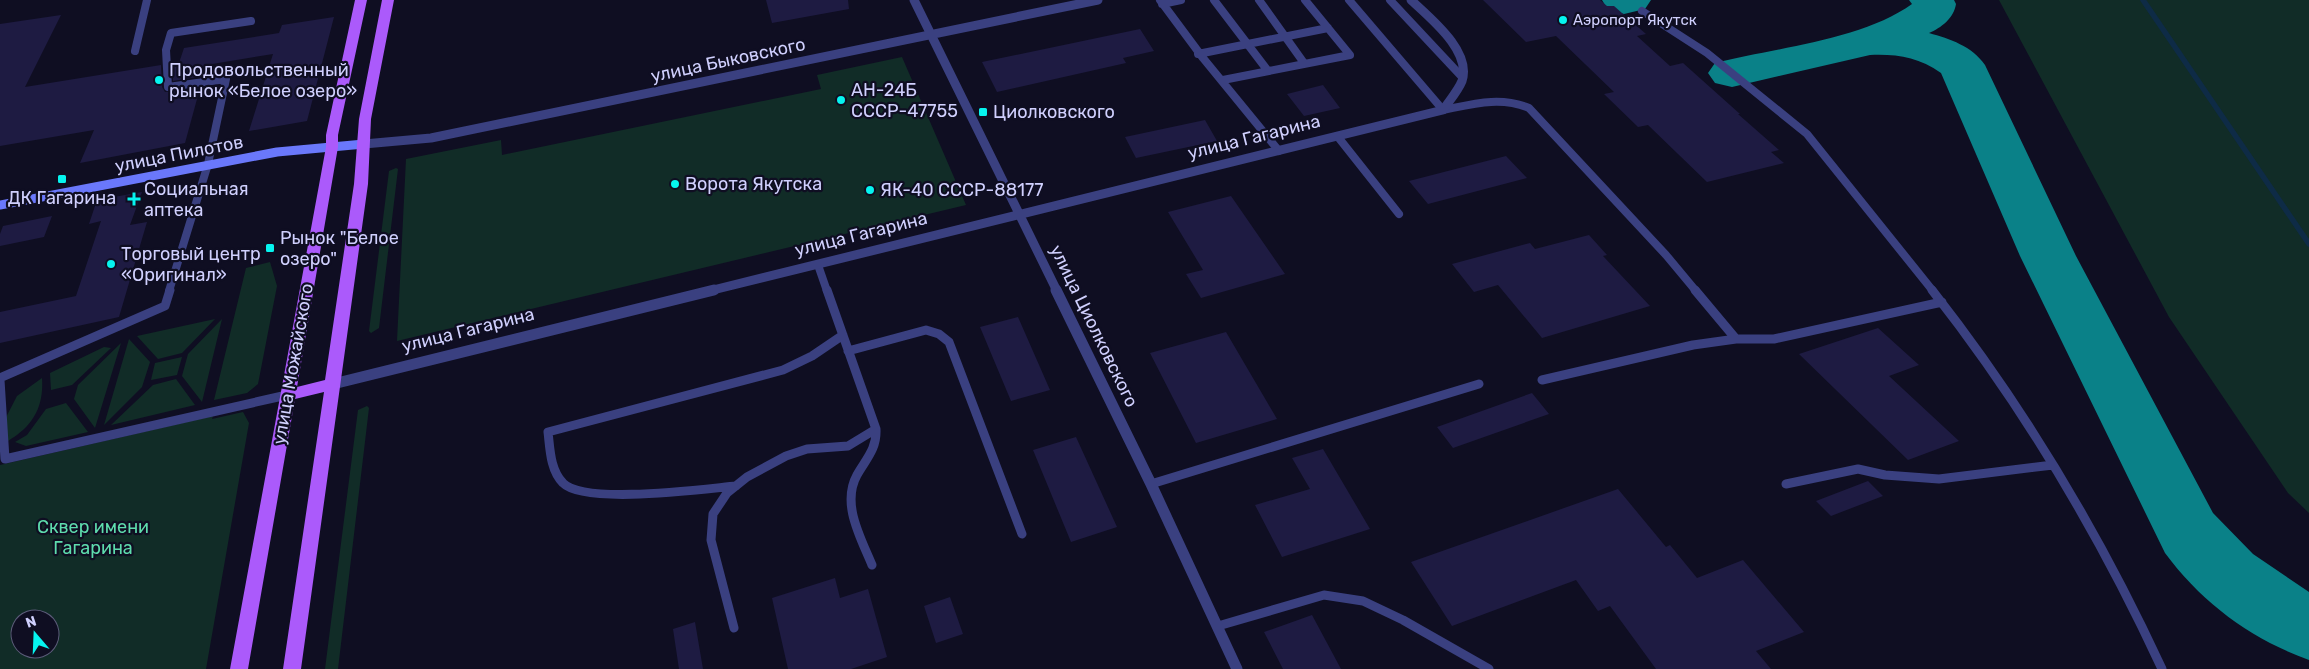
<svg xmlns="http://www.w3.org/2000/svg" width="2309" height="669" font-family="Rubik,sans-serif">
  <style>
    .green { fill: #112c27; fill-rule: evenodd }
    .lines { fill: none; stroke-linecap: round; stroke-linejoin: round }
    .stream { stroke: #0e2b46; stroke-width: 5.5 }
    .taxiway { fill: #0a8188; fill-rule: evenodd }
    .building { fill: #1e1b42 }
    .lane-far1 { stroke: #3a4080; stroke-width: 8 }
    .lane { stroke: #3a4080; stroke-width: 9 }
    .street-far1 { stroke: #3a4080; stroke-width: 9 }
    .street { stroke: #3a4080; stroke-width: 11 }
    .secondary { stroke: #6a78fb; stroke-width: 9 }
    .primary { fill: #ab5afb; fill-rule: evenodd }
    .poi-dot { fill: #06f4ef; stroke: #0f0e22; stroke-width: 2 }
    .labels { text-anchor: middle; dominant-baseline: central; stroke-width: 4.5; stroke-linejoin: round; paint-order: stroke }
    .far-poi-label { font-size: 15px; fill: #d0d0fe; stroke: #0f0e22; text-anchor: start }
    .street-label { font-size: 18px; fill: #d0d0fe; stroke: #0f0e22 }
    .poi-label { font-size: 18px; fill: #d0d0fe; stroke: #0f0e22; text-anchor: start }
    .park-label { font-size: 18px; fill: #5edcad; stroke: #0f0e22 }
  </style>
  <rect width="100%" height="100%" fill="#0f0e22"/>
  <path class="green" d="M 1999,0 L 2309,0 L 2309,513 L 2288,493 L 2169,317 Z
    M 902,57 L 966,205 L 397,341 L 406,159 L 501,140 L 502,155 L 821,89 L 817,75 Z
    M 396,168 L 398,169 L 379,328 L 371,333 L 369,331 L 389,171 Z
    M 270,262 L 277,286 L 258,384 L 247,393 L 214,400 L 246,268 Z
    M 215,319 L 182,353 L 158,359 L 137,336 Z
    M 222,319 L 202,402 L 182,376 L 188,354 Z
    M 129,339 L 150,362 L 142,387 L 104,425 Z
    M 121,343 L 95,428 L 74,399 L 78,385 Z
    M 104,347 L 111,348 L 72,385 L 51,390 L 50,373 Z
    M 182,357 L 177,375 L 151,380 L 155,363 Z
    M 42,378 C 44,407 33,426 8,441 L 0,429 L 17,396 Z
    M 176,379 L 195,405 L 111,425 L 153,385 Z
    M 66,403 L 88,432 L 26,446 L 15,442 L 27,435 L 46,409 Z
    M 367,406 L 369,408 L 338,669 L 325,669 L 358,410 Z
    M 243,412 L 249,423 L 206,669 L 0,669 L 0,465 L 213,416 L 212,419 ZM 20,619 L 50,619 L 50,649 L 20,649 Z"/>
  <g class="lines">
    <path class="stream" d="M 2143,0 L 2309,244"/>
    <path class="taxiway" d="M 1602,0 L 1651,0 L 1645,9 L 1624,14 L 1608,10 Z
      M 1909,0 L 1954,0 L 1956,4 C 1954,18 1941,28 1929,33 C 1950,39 1972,46 1985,65 L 2076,256 L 2213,513 L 2253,554 L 2309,592 L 2309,660 C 2251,639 2202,603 2165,553 L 2020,256 L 1941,73 C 1918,57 1897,54 1870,55 L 1732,87 L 1715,83 L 1708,73 L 1715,63 C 1774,48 1862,40 1912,4 Z"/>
  </g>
  <path class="building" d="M 766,0 L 848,0 L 849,9 L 772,23 Z
    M 1483,0 L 1600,0 L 1607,6 L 1614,6 L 1646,34 L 1637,36 L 1670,66 L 1683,63 L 1740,114 L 1738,114 L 1779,150 L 1771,152 L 1784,163 L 1707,182 L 1648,125 L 1638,127 L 1604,94 L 1614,92 L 1556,36 L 1526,42 Z
    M 61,15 L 25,87 L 161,65 L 162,87 L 165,92 L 200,88 L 185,143 L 80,163 L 94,130 L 0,146 L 0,24 Z
    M 334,17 L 307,121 L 249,131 L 273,54 L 206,65 L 203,76 L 173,81 L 172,64 L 179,63 L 184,48 L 279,33 L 282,25 Z
    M 1140,29 L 1154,51 L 1123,58 L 1126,63 L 997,92 L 982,62 Z
    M 1323,85 L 1340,108 L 1304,116 L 1287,94 Z
    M 1205,120 L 1217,141 L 1136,158 L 1125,137 Z
    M 1506,156 L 1527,178 L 1428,204 L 1409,181 Z
    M 142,192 L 130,225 L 147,222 L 119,317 L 0,343 L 0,312 L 76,296 L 101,221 L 89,224 L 97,200 Z
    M 1231,196 L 1285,274 L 1201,298 L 1186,274 L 1203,270 L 1168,212 Z
    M 52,216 L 44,237 L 0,246 L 0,234 L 3,226 Z
    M 1589,235 L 1607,255 L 1603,256 L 1650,306 L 1542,338 L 1498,285 L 1474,292 L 1452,264 L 1530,243 L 1535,249 Z
    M 1018,317 L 1050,390 L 1011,401 L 980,327 Z
    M 1878,328 L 1919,365 L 1889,376 L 1959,441 L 1908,460 L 1799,354 Z
    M 1226,332 L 1277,419 L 1196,443 L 1150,353 Z
    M 1532,393 L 1549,414 L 1453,448 L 1437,427 Z
    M 1076,437 L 1117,527 L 1071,542 L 1033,450 Z
    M 1323,449 L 1370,529 L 1282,557 L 1255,505 L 1310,489 L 1292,458 Z
    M 1868,481 L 1883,496 L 1831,516 L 1816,501 Z
    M 1618,489 L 1666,547 L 1670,545 L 1697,578 L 1743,560 L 1804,632 L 1756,651 L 1771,669 L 1656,669 L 1610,606 L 1598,611 L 1576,580 L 1452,626 L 1411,562 Z
    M 835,578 L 840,598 L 868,589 L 887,657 L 851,669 L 788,669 L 772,598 Z
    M 950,597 L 963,634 L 936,643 L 924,606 Z
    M 1312,615 L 1341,669 L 1283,669 L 1264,632 Z
    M 695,622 L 703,669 L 679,669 L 673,629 Z"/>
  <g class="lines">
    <path class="lane-far1" d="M 1160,0 L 1203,58 L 1279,151
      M 1214,0 L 1268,71
      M 1259,0 L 1304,63
      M 1349,0 L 1443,110 C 1473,104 1500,96 1529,108 L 1666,255 L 1696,291
      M 1390,0 L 1463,78
      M 1162,4 L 1181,0
      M 1642,11 L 1707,53 L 1807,134 L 1933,291
      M 135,51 L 147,0
      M 1198,54 L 1328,28
      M 1223,80 L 1350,55 L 1305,0
      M 1338,137 L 1399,214
      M 818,265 L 827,291
      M 169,291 L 208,164 L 226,79 L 168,87 L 166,50 L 171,33 L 251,21"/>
    <path class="lane" d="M 827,290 L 876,429 C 877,449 866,459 857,475 C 841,504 861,538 872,565
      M 1695,290 L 1736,339
      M 1932,290 C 2023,406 2100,535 2162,669
      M 848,351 L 926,330 L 939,334 L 949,342 L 1022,534
      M 0,378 L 165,306 L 170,290
      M 0,380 L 5,459 L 287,395
      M 1542,380 L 1693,345 L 1736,339 L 1774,339 L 1942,302
      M 1151,484 L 1479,384
      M 1786,484 L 1858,469 L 1885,475 L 1939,479 L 2053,465
      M 736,486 C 703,489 584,505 563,483 C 550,470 550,448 548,432 L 783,370 L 812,356 L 843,335
      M 1218,626 L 1324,595 L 1363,601 L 1403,620 L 1489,669
      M 734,628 L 711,540 L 713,514 L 727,493 L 747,477 L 786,456 L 807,449 L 848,446 L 876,429"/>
    <path class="street-far1" d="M 914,0 L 1057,291
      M 364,144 L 431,138 L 1098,0
      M 709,291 L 1443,110 C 1449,101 1458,91 1462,81 C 1472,51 1430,18 1411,0"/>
    <path class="street" d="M 1056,290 L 1151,484 L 1237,669
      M 333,384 L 714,290"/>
    <path class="secondary" d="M 0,205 L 277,152 L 364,144"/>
    <path class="primary" d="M 355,0 L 367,0 L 338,135 L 338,147 L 297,387 L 325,380 L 354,184 L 359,119 L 382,0 L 394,0 L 371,119 L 368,184 L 301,669 L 283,669 L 324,392 L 295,399 L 248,669 L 230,669 L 326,147 L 326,135 Z"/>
  </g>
  <g class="poi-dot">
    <circle cx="1563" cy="20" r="5"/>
    <circle cx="159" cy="80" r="5"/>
    <circle cx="841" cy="100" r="5"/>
    <rect x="978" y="107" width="10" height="10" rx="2.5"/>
    <rect x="57" y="174" width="10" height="10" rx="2.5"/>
    <circle cx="675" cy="184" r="5"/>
    <circle cx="870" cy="190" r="5"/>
    <path d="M131.5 191.5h5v5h5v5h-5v5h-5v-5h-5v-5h5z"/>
    <rect x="265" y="243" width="10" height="10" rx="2.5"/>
    <circle cx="111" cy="264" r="5"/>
  </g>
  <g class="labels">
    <g class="far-poi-label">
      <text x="1573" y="20">Аэропорт Якутск</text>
    </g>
    <g class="street-label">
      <text transform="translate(728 60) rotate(-12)">улица Быковского</text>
      <text transform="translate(1254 137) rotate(-14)">улица Гагарина</text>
      <text transform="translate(179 154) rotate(-11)">улица Пилотов</text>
      <text transform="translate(861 234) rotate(-14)">улица Гагарина</text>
      <text transform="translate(1094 326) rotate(64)">улица Циолковского</text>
      <text transform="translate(468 330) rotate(-14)">улица Гагарина</text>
      <text transform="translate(293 364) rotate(-80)">улица Можайского</text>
    </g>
    <g class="poi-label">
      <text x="169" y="70">Продовольственный<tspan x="169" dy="21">рынок «Белое озеро»</tspan></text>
      <text x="851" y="90">АН-24Б<tspan x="851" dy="21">СССР-47755</tspan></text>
      <text x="993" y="112">Циолковского</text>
      <text x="685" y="184">Ворота Якутска</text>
      <text x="144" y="189">Социальная<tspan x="144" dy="21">аптека</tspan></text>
      <text x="880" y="190">ЯК-40 СССР-88177</text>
      <text x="62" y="198" text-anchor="middle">ДК Гагарина</text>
      <text x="280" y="238">Рынок "Белое<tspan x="280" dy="21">озеро"</tspan></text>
      <text x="121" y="254">Торговый центр<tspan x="121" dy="21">«Оригинал»</tspan></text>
    </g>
    <g class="park-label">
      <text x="93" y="527">Сквер имени<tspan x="93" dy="21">Гагарина</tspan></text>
    </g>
  </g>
  <g transform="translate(35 634) rotate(341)"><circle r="24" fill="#0f0e22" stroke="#5c5c7a"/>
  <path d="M0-4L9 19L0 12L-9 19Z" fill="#06f4ef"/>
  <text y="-8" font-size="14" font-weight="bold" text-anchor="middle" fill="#d0d0fe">N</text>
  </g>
</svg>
